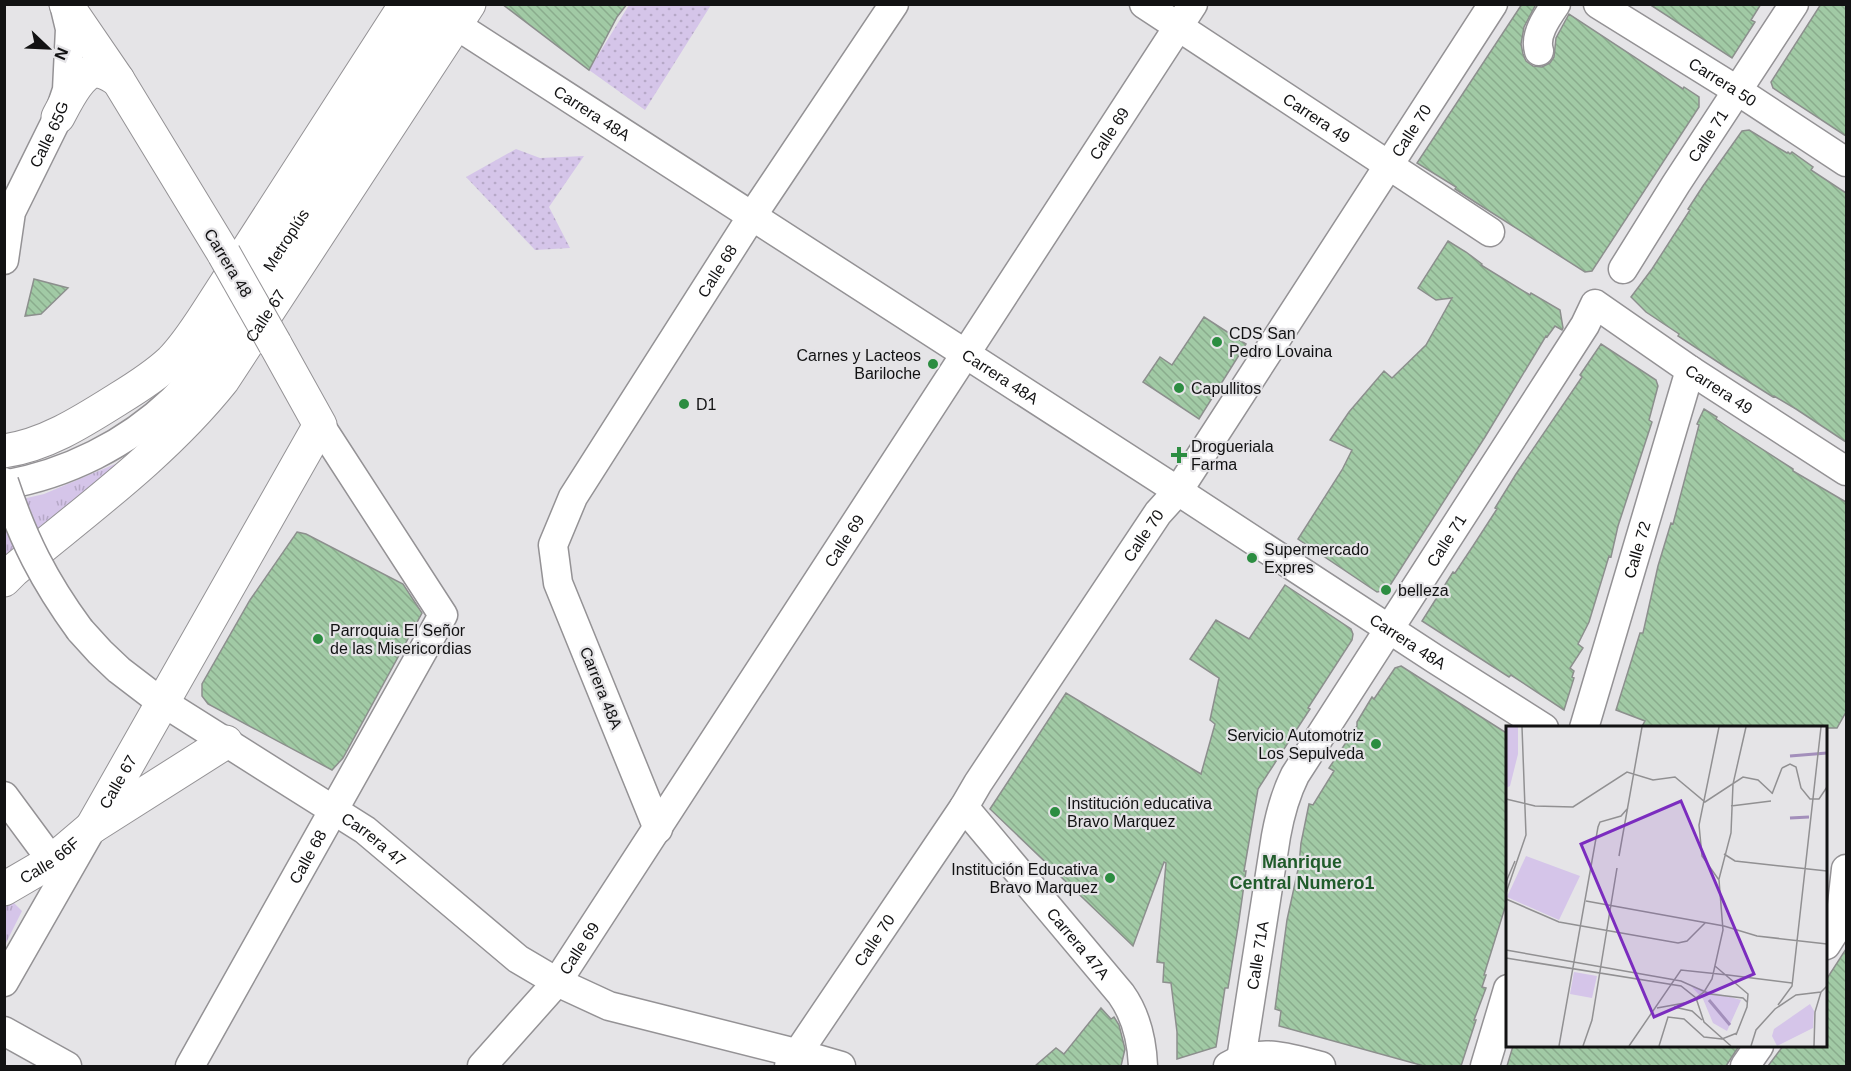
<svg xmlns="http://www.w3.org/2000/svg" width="1851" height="1071" font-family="Arial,sans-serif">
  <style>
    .grass { fill: url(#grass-tufts) }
    .park { fill: url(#park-dots) }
    .building { fill: url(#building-back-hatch); stroke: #8c8f8d; stroke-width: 1.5 }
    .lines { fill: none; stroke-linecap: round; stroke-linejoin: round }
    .minor-casing { stroke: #949295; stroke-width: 31 }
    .major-casing { stroke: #949295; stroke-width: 35 }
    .minor { stroke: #fff; stroke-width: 28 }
    .major { stroke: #fff; stroke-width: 33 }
    .minor-bridge-casing { stroke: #949295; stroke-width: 31; stroke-linecap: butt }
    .major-bridge-casing { stroke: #949295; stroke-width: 35; stroke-linecap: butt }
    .minor-bridge { stroke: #fff; stroke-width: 28 }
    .major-bridge { stroke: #fff; stroke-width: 33 }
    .poi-dot { fill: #2c8d41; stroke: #e5e4e7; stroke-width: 2 }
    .labels { text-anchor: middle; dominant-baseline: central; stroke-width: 4.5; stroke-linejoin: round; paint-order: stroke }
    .street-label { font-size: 16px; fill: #121213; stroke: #e5e4e7 }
    .poi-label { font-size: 16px; fill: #121213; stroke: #e5e4e7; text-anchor: start }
    .neighbourhood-label { font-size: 18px; font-weight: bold; fill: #205c2b; stroke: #e5e4e7 }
    .inset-river { fill: none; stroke: #a38fbb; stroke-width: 3 }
    .inset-road { fill: none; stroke: #919092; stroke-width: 1.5 }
    .view { fill: #7b2cbf; fill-opacity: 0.15; stroke: #7b2cbf; stroke-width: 3 }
    .inset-edge { fill: none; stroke: #121213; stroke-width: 3 }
  </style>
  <defs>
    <pattern id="grass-tufts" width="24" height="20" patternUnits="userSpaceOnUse" patternTransform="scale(1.5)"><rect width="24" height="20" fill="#d5c5e9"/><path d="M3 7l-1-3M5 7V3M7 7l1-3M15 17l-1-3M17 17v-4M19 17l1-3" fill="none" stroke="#b6a8c7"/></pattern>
    <pattern id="park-dots" width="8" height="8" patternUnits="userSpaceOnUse" patternTransform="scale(1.5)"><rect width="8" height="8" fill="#d5c5e9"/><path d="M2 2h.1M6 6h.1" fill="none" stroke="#b6a8c7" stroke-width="1.8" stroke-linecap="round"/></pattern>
    <pattern id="building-back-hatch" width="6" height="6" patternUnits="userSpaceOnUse" patternTransform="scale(1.5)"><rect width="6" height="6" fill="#a1caa5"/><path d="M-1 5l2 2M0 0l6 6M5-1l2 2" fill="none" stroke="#8aac8d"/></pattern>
  </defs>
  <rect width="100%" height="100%" fill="#e5e4e7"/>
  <path class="grass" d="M 134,456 L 5,555 L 5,503 L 44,494 Z
    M 11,900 L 22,911 L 5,945 L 5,903 Z"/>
  <path class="park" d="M 629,5 L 711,5 L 645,110 L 589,70 Z
    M 516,149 L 540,158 L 584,156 L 549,207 L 570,248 L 535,250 L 466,177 Z"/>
  <path class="building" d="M 502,4 L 627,4 L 617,17 L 589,70 Z
    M 1522,4 L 1536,4 L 1524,27 L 1521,44 L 1523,54 L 1526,61 L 1533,66 L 1542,67 L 1550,63 L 1554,57 L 1556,38 L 1569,14 L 1683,89 L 1684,87 L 1699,97 L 1699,107 L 1592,271 L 1585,272 L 1475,202 L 1455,189 L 1456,187 L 1417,163 Z
    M 1649,4 L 1761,4 L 1751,20 L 1755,22 L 1732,58 Z
    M 1821,4 L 1846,4 L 1846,136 L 1773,88 L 1771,82 Z
    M 1749,130 L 1787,153 L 1788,152 L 1790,154 L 1792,152 L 1813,167 L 1811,170 L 1846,193 L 1846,442 L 1796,409 L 1774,396 L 1773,397 L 1727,368 L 1678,336 L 1679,334 L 1646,312 L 1631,297 L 1652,269 L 1690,210 L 1688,209 L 1703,186 L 1742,131 Z
    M 1448,241 L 1466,252 L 1482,264 L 1481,265 L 1530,295 L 1531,293 L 1560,310 L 1563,328 L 1562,330 L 1555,326 L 1547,337 L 1546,336 L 1485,437 L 1387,590 L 1377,592 L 1298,539 L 1342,470 L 1352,450 L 1330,440 L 1349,412 L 1384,371 L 1392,378 L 1426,345 L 1452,298 L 1436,300 L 1418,288 Z
    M 34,279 L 68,288 L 41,314 L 25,316 Z
    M 1204,317 L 1246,344 L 1199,419 L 1143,382 L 1160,357 L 1172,365 Z
    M 1601,344 L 1656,380 L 1658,386 L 1649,420 L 1652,422 L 1618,526 L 1611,557 L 1609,556 L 1589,622 L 1578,644 L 1583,648 L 1570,668 L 1574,671 L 1572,677 L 1574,678 L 1564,710 L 1511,675 L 1509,677 L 1422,621 L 1453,572 L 1455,573 L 1473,546 L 1497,509 L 1495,508 L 1516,474 L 1582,377 L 1580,375 Z
    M 1704,409 L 1717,417 L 1716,419 L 1731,429 L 1793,469 L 1793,471 L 1846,502 L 1846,712 L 1837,728 L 1641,728 L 1645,721 L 1616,710 L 1640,633 L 1643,633 L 1658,566 L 1671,523 L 1673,524 L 1699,425 L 1697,424 Z
    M 297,532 L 306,534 L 403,584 L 422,613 L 343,758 L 332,770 L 208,704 L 202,696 L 202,684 L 250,600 Z
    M 1285,585 L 1351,629 L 1353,634 L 1352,640 L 1308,708 L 1310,709 L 1258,789 L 1244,871 L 1246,871 L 1238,927 L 1228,988 L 1225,988 L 1216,1047 L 1177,1059 L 1177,1032 L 1171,983 L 1163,982 L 1164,963 L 1157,962 L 1166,863 L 1164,862 L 1133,946 L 990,809 L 1066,693 L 1201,774 L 1215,724 L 1210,720 L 1219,678 L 1190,659 L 1216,620 L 1249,639 Z
    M 1401,666 L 1508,734 L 1508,898 L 1484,975 L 1486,975 L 1482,987 L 1486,988 L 1474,1020 L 1476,1020 L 1461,1066 L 1424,1066 L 1279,1026 L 1281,1011 L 1275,1009 L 1287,920 L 1299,865 L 1301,843 L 1309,804 L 1313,805 L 1334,771 L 1329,768 L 1357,726 L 1357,722 L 1372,697 L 1374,699 L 1395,668 Z
    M 1846,949 L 1846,1066 L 1768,1066 L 1783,1046 L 1826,1046 L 1826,980 Z
    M 1101,1008 L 1111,1019 L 1114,1017 L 1119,1025 L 1125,1049 L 1121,1066 L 1035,1066 L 1056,1048 L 1064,1054 Z
    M 1513,1046 L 1739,1046 L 1726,1066 L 1507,1066 Z"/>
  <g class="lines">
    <defs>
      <g id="minor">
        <path id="s1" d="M 1144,4 L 1490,232"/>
        <path id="s2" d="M 1598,4 L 1738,91 L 1846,162"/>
        <path id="s3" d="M 456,25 L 1178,491 L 1435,659 L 1544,728"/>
        <path d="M 1539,51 C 1534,35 1547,17 1556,4"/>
        <path id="s4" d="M 4,260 L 11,212 L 58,117 L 67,90 L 70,29 L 64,4"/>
        <path id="s5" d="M 1623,269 L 1676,184 L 1794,4"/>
        <path id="s6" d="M 4,485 C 67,474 127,444 173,400 C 194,380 210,354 227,331 L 438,4"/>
        <path id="s7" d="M 80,630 L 100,652 L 119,670 L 153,696 L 365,830 L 518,959 L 557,982 L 609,1006 L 796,1053 L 841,1066"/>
        <path id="s8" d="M 1584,728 L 1690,370"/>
        <path d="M 4,796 L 52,861"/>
        <path id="s9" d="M 964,807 L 1121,994 C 1136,1015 1142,1041 1143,1066"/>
        <path id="s10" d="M 658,829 L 558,583 L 553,545 L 573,497 L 752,216 L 894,4"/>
        <path d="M 1826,945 L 1840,923 L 1846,869"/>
        <path d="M 4,982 L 88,835"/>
        <path d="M 4,1031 L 67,1066"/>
        <path id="s11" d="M 190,1066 L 443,615 L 320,425"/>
        <path id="s12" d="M 482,1066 L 557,982 L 1193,4"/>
        <path id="s13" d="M 789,1066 L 964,807 L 978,783 L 1158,513 L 1178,491 L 1493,4"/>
        <path d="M 1228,1066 C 1260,1047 1288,1058 1321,1066"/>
        <path id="s14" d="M 1240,1066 L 1276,836 C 1280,814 1285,795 1295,775 L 1585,325 L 1595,304 L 1690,370 L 1846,471"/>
        <path d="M 1485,1066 L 1508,989"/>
        <path d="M 1745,1066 L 1759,1046"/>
      </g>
      <g id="major">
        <path d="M 66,4 L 118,80 L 224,254"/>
        <path d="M 58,117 C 65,104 81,70 96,71 C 105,71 111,76 118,80"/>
        <path d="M 4,451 C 46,445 83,421 118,399 C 136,388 155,376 171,361 C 185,347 196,330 207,313 L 406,4"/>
        <path id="s15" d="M 4,580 L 14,570 C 86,510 164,454 223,380 L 469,4"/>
        <path id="s16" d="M 92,827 L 320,425 L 275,344"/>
        <path id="s17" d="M 4,889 L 52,861 L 92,827 L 226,742"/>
      </g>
    </defs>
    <use href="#minor" class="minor-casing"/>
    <use href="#major" class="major-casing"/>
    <use href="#minor" class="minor"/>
    <use href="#major" class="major"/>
    <defs>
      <path id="minor-bridge" d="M 4,482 C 23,539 44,581 80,630"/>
      <path id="major-bridge" d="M 224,254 L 275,344"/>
    </defs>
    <use href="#minor-bridge" class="minor-bridge-casing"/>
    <use href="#major-bridge" class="major-bridge-casing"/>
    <use href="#minor-bridge" class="minor-bridge"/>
    <use href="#major-bridge" class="major-bridge"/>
  </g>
  <g class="poi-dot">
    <circle cx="1217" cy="342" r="6"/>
    <circle cx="933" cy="364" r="6"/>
    <circle cx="1179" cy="388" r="6"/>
    <circle cx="684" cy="404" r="6"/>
    <path d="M1176 446h6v6h6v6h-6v6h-6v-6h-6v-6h6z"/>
    <circle cx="1252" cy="558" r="6"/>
    <circle cx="1386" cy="590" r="6"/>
    <circle cx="318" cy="639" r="6"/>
    <circle cx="1376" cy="744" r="6"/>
    <circle cx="1055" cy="812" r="6"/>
    <circle cx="1110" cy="878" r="6"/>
  </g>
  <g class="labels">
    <g class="street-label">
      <text stroke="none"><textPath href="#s2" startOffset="147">Carrera 50</textPath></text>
      <text stroke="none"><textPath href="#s3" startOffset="162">Carrera 48A</textPath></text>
      <text stroke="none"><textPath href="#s1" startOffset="207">Carrera 49</textPath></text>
      <text stroke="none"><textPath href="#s13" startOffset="1124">Calle 70</textPath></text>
      <text stroke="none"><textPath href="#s12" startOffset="1125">Calle 69</textPath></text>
      <text stroke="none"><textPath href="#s4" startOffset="135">Calle 65G</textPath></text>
      <text stroke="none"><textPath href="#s5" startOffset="158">Calle 71</textPath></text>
      <text stroke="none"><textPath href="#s6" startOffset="388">Metroplús</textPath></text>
      <text transform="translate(228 263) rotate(59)">Carrera 48</text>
      <text stroke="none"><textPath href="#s10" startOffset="624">Calle 68</textPath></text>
      <text stroke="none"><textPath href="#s15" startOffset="374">Calle 67</textPath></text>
      <text stroke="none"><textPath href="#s3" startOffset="648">Carrera 48A</textPath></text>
      <text stroke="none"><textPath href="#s14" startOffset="1006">Carrera 49</textPath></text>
      <text stroke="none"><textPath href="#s13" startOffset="638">Calle 70</textPath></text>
      <text stroke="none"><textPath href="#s14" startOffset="576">Calle 71</textPath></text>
      <text stroke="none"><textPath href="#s12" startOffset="639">Calle 69</textPath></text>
      <text stroke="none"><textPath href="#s8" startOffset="186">Calle 72</textPath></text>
      <text stroke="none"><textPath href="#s3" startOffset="1134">Carrera 48A</textPath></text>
      <text transform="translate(601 688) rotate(68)">Carrera 48A</text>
      <text stroke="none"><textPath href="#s16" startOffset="52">Calle 67</textPath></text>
      <text stroke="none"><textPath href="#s7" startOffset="362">Carrera 47</textPath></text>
      <text stroke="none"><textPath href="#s11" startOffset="240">Calle 68</textPath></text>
      <text stroke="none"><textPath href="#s17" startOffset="54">Calle 66F</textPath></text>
      <text stroke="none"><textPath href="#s13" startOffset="152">Calle 70</textPath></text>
      <text stroke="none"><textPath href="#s9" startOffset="178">Carrera 47A</textPath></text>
      <text stroke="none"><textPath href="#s12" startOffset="153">Calle 69</textPath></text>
      <text stroke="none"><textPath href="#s14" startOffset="112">Calle 71A</textPath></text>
    </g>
    <g class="poi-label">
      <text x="1229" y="333">CDS San<tspan x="1229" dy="18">Pedro Lovaina</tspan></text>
      <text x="921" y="355" text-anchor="end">Carnes y Lacteos<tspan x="921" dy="18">Bariloche</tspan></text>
      <text x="1191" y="388">Capullitos</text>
      <text x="696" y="404">D1</text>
      <text x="1191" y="446">Drogueriala<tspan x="1191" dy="18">Farma</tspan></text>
      <text x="1264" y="549">Supermercado<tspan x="1264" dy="18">Expres</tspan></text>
      <text x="1398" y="590">belleza</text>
      <text x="330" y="630">Parroquia El Señor<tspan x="330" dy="18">de las Misericordias</tspan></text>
      <text x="1364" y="735" text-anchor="end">Servicio Automotriz<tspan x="1364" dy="18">Los Sepulveda</tspan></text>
      <text x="1067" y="803">Institución educativa<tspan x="1067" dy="18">Bravo Marquez</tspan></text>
      <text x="1098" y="869" text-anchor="end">Institución Educativa<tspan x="1098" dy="18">Bravo Marquez</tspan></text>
    </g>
    <g class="neighbourhood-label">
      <text x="1302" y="862">Manrique<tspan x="1302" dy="21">Central Numero1</tspan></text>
    </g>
  </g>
  <g transform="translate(1506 726)">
    <rect width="321" height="321" fill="#e5e4e7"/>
    <path d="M 185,260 L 235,274 L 221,305 L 207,297 L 197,273 Z" fill="#d5c5e9"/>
    <path d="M 20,130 L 74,150 L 53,194 L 1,171 Z" fill="#d5c5e9"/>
    <path d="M 68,246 L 91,250 L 86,272 L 64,268 Z" fill="#d5c5e9"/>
    <path d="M 0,1 L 12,1 L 12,28 L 4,60 L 0,62 Z" fill="#d5c5e9"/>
    <path d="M 304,278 L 308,285 L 307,302 L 271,320 L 266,310 L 268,303 Z" fill="#d5c5e9"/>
    <path class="inset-river" d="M 284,30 L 321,27M 284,92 L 303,91M 203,274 L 224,299"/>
    <path class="inset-road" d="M 276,42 L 284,38 L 290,41 L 295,62 L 304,73 L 313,73 L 321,61M 266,68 L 276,42M 0,73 L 29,80 L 67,81 L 121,46 L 147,54 L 169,51 L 199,76 L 237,51 L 252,54 L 266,67M 225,80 L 265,75M 218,128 L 229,135 L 321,145M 113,130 L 136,1M 213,153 L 225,107 L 227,58 L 240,1M 0,156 L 9,135M 0,167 L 20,109 L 16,1M 0,173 L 53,196 L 172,217 L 181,215 L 199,197M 80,175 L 218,200 L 251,210 L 321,218M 0,224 L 175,255 L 204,268 L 237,272 L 241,276M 0,232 L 175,260 L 190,272 L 198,296 L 225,320M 209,240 L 242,268 L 241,281 L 230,309M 222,249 L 286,257M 272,279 L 286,260 L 315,1M 168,281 L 186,285 L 196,294M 151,282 L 184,276 L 198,266 L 206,253 L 217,204 L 213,154 L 196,130 L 193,99 L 213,1M 53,320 L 92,101 L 94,96 L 115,90 L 122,82M 77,320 L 86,294 L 111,142M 123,320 L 175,244 L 222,249M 153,320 L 162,291 L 178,293 L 198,311 L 216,313 L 231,307M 245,320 L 250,304 L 269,283 L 290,269 L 315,266 L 321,260M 308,320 L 309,286 L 315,266"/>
    <path class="view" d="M 175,75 L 248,248 L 148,291 L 75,118 Z"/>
    <rect width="321" height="321" class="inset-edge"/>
  </g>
  <rect width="1851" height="1071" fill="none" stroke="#121213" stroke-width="12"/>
  <g transform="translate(48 48) rotate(113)" stroke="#e5e4e7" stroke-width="4.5" paint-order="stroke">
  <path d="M0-4.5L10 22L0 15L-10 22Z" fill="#121213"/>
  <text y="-9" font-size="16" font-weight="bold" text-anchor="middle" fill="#121213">N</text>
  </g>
</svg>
